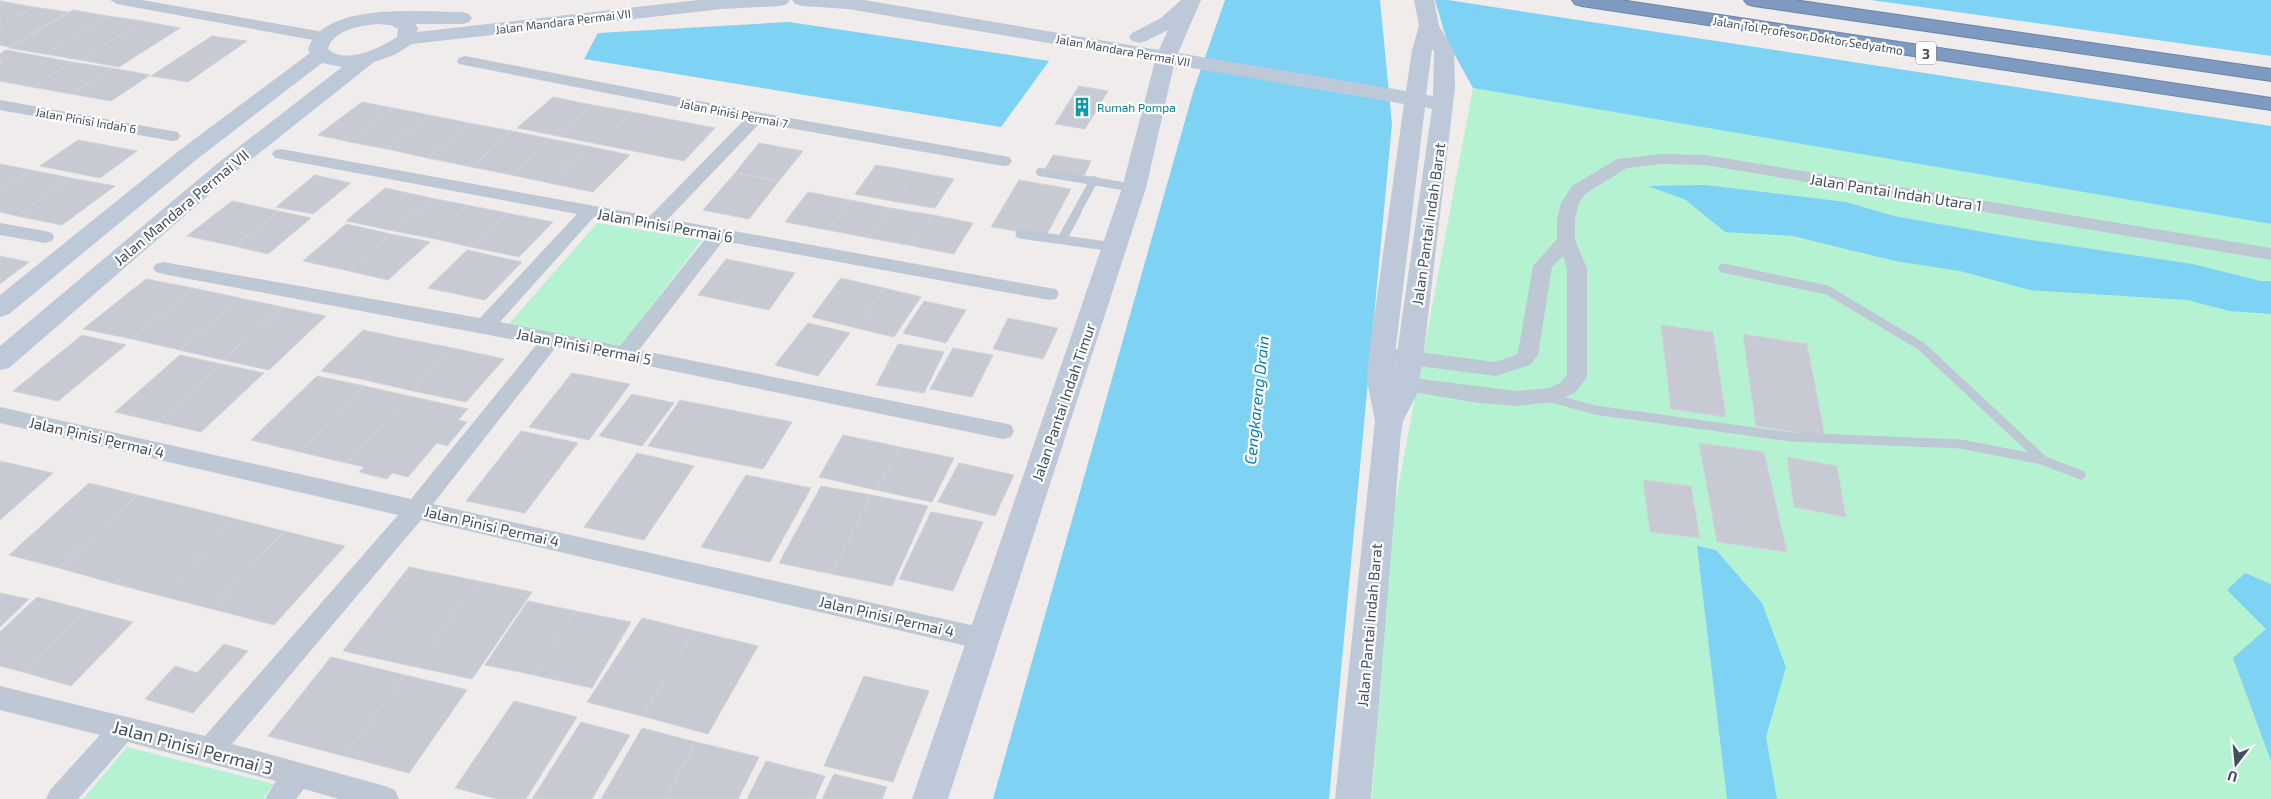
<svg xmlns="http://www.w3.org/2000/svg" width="2271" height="799" font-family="'Exo 2',sans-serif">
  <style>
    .green { fill: #b5f2d2 }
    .water { fill: #7ed2f4 }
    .building { fill: #c8cad3; stroke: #d0d2d9 }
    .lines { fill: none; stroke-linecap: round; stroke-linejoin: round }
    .highway-casing { stroke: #6a85ac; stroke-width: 2 }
    .lane-far1 { stroke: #bec7d4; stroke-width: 8 }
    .lane { stroke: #bec7d4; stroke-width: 9 }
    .street { fill: #bec7d4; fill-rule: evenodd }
    .secondary { fill: #bdc8d8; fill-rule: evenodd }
    .highway { fill: #7f9ac1; fill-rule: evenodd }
    .labels { text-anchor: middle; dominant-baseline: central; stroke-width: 4.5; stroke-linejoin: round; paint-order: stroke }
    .far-street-label { font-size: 12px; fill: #434e5b; stroke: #fff }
    .far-culture-label { font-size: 12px; fill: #0d838f; stroke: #fff; text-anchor: start }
    .shield { fill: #fff; stroke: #7b838c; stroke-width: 1 }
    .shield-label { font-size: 14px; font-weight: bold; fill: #434e5b }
    .street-label { font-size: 15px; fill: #434e5b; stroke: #fff }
    .water-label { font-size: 16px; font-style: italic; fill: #007eb2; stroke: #fff }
    .near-street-label { font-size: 18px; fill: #434e5b; stroke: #fff }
  </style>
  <rect width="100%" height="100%" fill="#f0ecec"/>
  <path class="green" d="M 1473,88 L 2271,224 L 2271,799 L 1372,799 L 1389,536 Z
    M 597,223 L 702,240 L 621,346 L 507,326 Z
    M 127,747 L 274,784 L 263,799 L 83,799 Z"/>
  <path class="water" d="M 1225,0 L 1380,0 L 1392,124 L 1329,799 L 993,799 L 1194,89 Z
    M 1435,0 L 1448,0 L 2271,126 L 2271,224 L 1473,88 L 1447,41 Z
    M 1871,0 L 2271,0 L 2271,56 Z
    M 789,22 L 1049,61 L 1001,127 L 584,59 L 598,33 Z
    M 1706,185 L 1846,202 L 1894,216 L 2018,238 L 2193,264 L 2260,281 L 2271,281 L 2271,314 L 2230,311 L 2187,300 L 2030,290 L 1960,271 L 1895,261 L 1793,236 L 1725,232 L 1686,200 L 1648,186 Z
    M 1697,546 L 1716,550 L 1762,603 L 1786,667 L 1766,737 L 1777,799 L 1727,799 Z
    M 2245,573 L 2271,584 L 2271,761 L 2233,658 L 2266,629 L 2227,590 Z"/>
  <path class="building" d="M 0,1 L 34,7 L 0,27 Z
    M 34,7 L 68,12 L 10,47 L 0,45 L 0,27 Z
    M 73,10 L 108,16 L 45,54 L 9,48 Z
    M 108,16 L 142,21 L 80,60 L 45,54 Z
    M 142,21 L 180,28 L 119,67 L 80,60 Z
    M 212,36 L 247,41 L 188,82 L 151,76 Z
    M 6,50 L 72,62 L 32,87 L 0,81 L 0,63 L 3,61 L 0,61 L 0,54 Z
    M 72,62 L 111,68 L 72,94 L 32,87 Z
    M 111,68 L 150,75 L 111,101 L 72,94 Z
    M 1079,86 L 1108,91 L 1085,129 L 1055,124 Z
    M 553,97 L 592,105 L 558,136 L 517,128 Z
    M 362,102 L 393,108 L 350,142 L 318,135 Z
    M 592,105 L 632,112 L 598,144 L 558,136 Z
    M 393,108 L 429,115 L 387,149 L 350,142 Z
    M 632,112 L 715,128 L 684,161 L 598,144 Z
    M 429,115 L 469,123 L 428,158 L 387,149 Z
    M 469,123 L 512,131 L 472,167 L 428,158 Z
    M 512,131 L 551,139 L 512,175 L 472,167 Z
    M 551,139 L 587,146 L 549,183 L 512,175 Z
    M 78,140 L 137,151 L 100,178 L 40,166 Z
    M 759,143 L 803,151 L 779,181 L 735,173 Z
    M 587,146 L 630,155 L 593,192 L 549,183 Z
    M 1053,155 L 1091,161 L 1084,176 L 1045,169 Z
    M 0,164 L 31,170 L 0,191 Z
    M 876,165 L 917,172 L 897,202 L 855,194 Z
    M 31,170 L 71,178 L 17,216 L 0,212 L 0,191 Z
    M 917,172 L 954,179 L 935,208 L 897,202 Z
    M 735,173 L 779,181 L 749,219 L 703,210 Z
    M 315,175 L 351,183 L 313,214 L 276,207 Z
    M 71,178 L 115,186 L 62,225 L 17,216 Z
    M 1019,180 L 1071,189 L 1046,236 L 991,227 Z
    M 385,188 L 431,198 L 394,231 L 346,221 Z
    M 808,192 L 850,200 L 828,230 L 785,222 Z
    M 431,198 L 467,205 L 431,238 L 394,231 Z
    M 850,200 L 890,208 L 869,238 L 828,230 Z
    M 232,201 L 278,211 L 234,246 L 187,236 Z
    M 467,205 L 507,213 L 471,247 L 431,238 Z
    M 890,208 L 933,215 L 913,246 L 869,238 Z
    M 278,211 L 311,218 L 268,254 L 234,246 Z
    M 507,213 L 553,222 L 519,257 L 471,247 Z
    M 933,215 L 973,223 L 954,254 L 913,246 Z
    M 346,224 L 391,234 L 349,271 L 303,261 Z
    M 391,234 L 430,242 L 388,280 L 349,271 Z
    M 467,250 L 522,262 L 485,300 L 428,288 Z
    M 0,256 L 29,262 L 0,284 Z
    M 726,259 L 795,273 L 769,310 L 698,295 Z
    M 841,278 L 884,288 L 856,328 L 812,317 Z
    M 146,279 L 193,288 L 132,339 L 83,329 Z
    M 193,288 L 240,298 L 180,350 L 132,339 Z
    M 884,288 L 921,297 L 894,337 L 856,328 Z
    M 240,298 L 282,307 L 223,360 L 180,350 Z
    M 924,301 L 966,310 L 946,343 L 903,333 Z
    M 282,307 L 326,316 L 269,370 L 223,360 Z
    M 1008,318 L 1058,328 L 1043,359 L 993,349 Z
    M 808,323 L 850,333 L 818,376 L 775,365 Z
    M 1661,325 L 1713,332 L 1726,417 L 1671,409 Z
    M 363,330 L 406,339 L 365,380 L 321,371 Z
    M 1743,334 L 1807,344 L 1825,437 L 1756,426 Z
    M 82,335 L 126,345 L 58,401 L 13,391 Z
    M 406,339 L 453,348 L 413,391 L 365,380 Z
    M 898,344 L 944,352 L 924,393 L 876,385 Z
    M 453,348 L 504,359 L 466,402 L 413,391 Z
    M 953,348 L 993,355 L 972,397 L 930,389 Z
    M 180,355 L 221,364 L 158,422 L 115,412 Z
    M 221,364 L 264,373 L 201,432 L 158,422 Z
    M 572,373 L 630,384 L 589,440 L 529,427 Z
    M 317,376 L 364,386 L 300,452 L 251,440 Z
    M 364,386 L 409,396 L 347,463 L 300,452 Z
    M 632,394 L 674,403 L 642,446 L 599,436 Z
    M 409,396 L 468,409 L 458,420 L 467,422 L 447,446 L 437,443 L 408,477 L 392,473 L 387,479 L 359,472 L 364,467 L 347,463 Z
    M 680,400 L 792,422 L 763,469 L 648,446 Z
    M 521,431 L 578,443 L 525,513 L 466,501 Z
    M 843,435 L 900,447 L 876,490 L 819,477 Z
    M 1699,443 L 1764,452 L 1787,552 L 1717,542 Z
    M 900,447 L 954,458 L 932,502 L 876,490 Z
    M 637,453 L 694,466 L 644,540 L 584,527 Z
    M 1787,457 L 1837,466 L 1846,517 L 1794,507 Z
    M 0,461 L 53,473 L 0,520 Z
    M 959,463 L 1014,475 L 995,516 L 938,502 Z
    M 746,475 L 811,488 L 770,562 L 701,547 Z
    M 1643,480 L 1691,486 L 1700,538 L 1650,532 Z
    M 89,483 L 137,495 L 59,568 L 9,555 Z
    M 821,486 L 871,495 L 832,574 L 779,563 Z
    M 137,495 L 192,508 L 116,584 L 59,568 Z
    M 871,495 L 928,506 L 892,586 L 832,574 Z
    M 192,508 L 236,519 L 162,596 L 116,584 Z
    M 931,512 L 983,522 L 953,591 L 899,579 Z
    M 236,519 L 284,531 L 212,609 L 162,596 Z
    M 284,531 L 345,546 L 274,625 L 212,609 Z
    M 409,567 L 478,581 L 416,667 L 343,651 Z
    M 478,581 L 532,592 L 472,679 L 416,667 Z
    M 0,593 L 29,599 L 0,627 Z
    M 37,597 L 86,610 L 23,672 L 0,666 L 0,632 Z
    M 528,601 L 576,611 L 534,675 L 485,665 Z
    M 86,610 L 133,622 L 71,686 L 23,672 Z
    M 576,611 L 631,622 L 592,688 L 534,675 Z
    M 642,618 L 695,631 L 642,716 L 587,702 Z
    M 695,631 L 758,646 L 708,734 L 642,716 Z
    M 224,644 L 248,651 L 193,713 L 145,699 L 175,666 L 197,673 Z
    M 331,657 L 405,675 L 344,756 L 268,736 Z
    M 405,675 L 467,690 L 409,773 L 344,756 Z
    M 864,676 L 929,691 L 893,782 L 824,766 Z
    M 514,701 L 577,717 L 526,799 L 497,799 L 455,788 Z
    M 581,722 L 630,735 L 592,799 L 532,799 Z
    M 642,728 L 696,742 L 665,799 L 601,799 Z
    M 696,742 L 759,757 L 738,799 L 665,799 Z
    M 766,761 L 825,776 L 815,799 L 747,799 Z
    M 834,774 L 887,787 L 882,799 L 822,799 Z"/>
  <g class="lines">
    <defs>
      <path id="highway" d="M 1572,0 L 1620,0 L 2271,98 L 2271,110 L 1582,6 L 1575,4 Z
        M 1744,0 L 1794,0 L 2271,69 L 2271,81 L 1754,6 L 1747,4 Z"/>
    </defs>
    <use href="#highway" class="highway-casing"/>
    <path class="lane-far1" d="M 1040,172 L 1134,188
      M 1076,213 L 1094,180"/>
    <path class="lane" d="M 1020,234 L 1114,247
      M 1062,239 L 1077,212
      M 1723,268 L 1827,290 L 1921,346 L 2042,459
      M 1548,397 L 1595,410 L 1791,437 L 1961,444 L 2042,460 L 2081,475"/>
    <path class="street" d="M 110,0 L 142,0 L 324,32 L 329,34 L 332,37 L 329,40 L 324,42 L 117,4 Z
      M 465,56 L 756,112 L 1009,157 L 1012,161 L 1009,165 L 1003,166 L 760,123 L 668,219 L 1049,288 L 1056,289 L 1059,294 L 1056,299 L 1049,300 L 723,241 L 639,350 L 1003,423 L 1011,425 L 1014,431 L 1011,437 L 1003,439 L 556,347 L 433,504 L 984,628 L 993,631 L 997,639 L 993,647 L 984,650 L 421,520 L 232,744 L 385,786 L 395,790 L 399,799 L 339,799 L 304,789 L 296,799 L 265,799 L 276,781 L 128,742 L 78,799 L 46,799 L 50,790 L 100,735 L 0,710 L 0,686 L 205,736 L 398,515 L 0,423 L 0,407 L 411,499 L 537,344 L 163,274 L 156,272 L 153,268 L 156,264 L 163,262 L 480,318 L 577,214 L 281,159 L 275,158 L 272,154 L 275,150 L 281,149 L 650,216 L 744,120 L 459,64 L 457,61 L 459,58 ZM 594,217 L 706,238 L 620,346 L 500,322 Z
      M 0,100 L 172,131 L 178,132 L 180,136 L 178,140 L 172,141 L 0,110 Z
      M 1662,154 L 1705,155 L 2271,248 L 2271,260 L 1705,165 L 1662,164 L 1627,168 L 1585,194 L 1579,203 L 1575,219 L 1575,240 L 1587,268 L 1587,377 L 1575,393 L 1553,402 L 1517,406 L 1479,403 L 1383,387 L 1380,382 L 1383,377 L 1390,375 L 1517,391 L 1549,388 L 1560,383 L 1567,375 L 1567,268 L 1563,256 L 1552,267 L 1538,355 L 1530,365 L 1496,376 L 1395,363 L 1388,361 L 1385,356 L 1388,351 L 1395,349 L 1495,362 L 1516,355 L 1518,352 L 1533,266 L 1557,239 L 1557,219 L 1561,203 L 1572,186 L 1617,159 Z
      M 0,223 L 45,231 L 52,233 L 54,237 L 52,241 L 45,243 L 0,235 Z"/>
    <path class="secondary" d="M 698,0 L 790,0 L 787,4 L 780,6 L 722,9 L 412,44 L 394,55 L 374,62 L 234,173 L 9,368 L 0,370 L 0,346 L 218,163 L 342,67 L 322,63 L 196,160 L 9,314 L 0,317 L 0,295 L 180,150 L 310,53 L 308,50 C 322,1 422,12 462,12 L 469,14 L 472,18 L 469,22 L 462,24 L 415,24 L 418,28 L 417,32 ZM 376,24 L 391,25 L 398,29 L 397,37 C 380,48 346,65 328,49 C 333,30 360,26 376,24 Z
      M 792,0 L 864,0 L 1159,50 L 1168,30 L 1146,41 L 1139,43 L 1132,41 L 1129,37 L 1132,33 L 1161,18 L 1181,0 L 1201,0 L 1178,53 L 1406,91 L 1412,50 L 1419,26 L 1414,0 L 1434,0 L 1439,26 L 1454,51 L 1455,87 L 1423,359 L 1417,394 L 1403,421 L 1401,432 L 1371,799 L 1335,799 L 1375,421 L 1367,381 L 1369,354 L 1404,104 L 1174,65 L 1146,188 L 948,799 L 912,799 L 1122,188 L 1155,61 L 848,9 L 802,6 L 795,4 ZM 1432,49 L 1434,51 L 1433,96 L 1426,95 ZM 1425,107 L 1432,109 L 1395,367 L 1395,354 Z"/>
    <use href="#highway" class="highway"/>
  </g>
  <defs>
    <symbol id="building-bare" viewBox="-9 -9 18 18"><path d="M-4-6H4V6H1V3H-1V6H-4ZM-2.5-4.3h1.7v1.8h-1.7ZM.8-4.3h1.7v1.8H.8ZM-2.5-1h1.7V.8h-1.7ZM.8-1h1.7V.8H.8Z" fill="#0f9aa8" stroke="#fff" stroke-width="2.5" paint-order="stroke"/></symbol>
  </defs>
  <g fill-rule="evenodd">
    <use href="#building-bare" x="1068" y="93" width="28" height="28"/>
  </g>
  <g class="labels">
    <g class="far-street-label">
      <text transform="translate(563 21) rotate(-7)">Jalan Mandara Permai VII</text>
      <text transform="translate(1808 35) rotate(9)">Jalan Tol Profesor Doktor Sedyatmo</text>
      <text transform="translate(1123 50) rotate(10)">Jalan Mandara Permai VII</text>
      <text transform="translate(734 113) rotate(11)">Jalan Pinisi Permai 7</text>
      <text transform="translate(86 120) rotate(10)">Jalan Pinisi Indah 6</text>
    </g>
    <g class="far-culture-label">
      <text x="1097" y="107">Rumah Pompa</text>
    </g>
    <rect class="shield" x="1916" y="41.5" width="20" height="23" rx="4"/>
    <g class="shield-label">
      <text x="1926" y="53">3</text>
    </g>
    <g class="street-label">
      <text transform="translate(1896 192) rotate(9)">Jalan Pantai Indah Utara 1</text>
      <text transform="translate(181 207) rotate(-40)">Jalan Mandara Permai VII</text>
      <text transform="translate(1428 224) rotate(-82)">Jalan Pantai Indah Barat</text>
      <text transform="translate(665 225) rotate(10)">Jalan Pinisi Permai 6</text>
      <text transform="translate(584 346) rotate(11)">Jalan Pinisi Permai 5</text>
      <text transform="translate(1063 402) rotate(-71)">Jalan Pantai Indah Timur</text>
      <text transform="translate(97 437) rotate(13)">Jalan Pinisi Permai 4</text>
      <text transform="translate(492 526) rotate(13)">Jalan Pinisi Permai 4</text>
      <text transform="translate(887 616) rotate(13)">Jalan Pinisi Permai 4</text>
      <text transform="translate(1369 625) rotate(-85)">Jalan Pantai Indah Barat</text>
    </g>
    <g class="water-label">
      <text transform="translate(1256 400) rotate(-84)">Cengkareng Drain</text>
    </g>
    <g class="near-street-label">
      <text transform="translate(193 747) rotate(15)">Jalan Pinisi Permai 3</text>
    </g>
  </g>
  <g transform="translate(2236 764) rotate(196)" stroke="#ffffff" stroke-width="4" paint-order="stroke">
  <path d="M0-4L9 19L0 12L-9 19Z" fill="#434e5b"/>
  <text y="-8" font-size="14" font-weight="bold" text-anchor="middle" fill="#434e5b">U</text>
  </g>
</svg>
